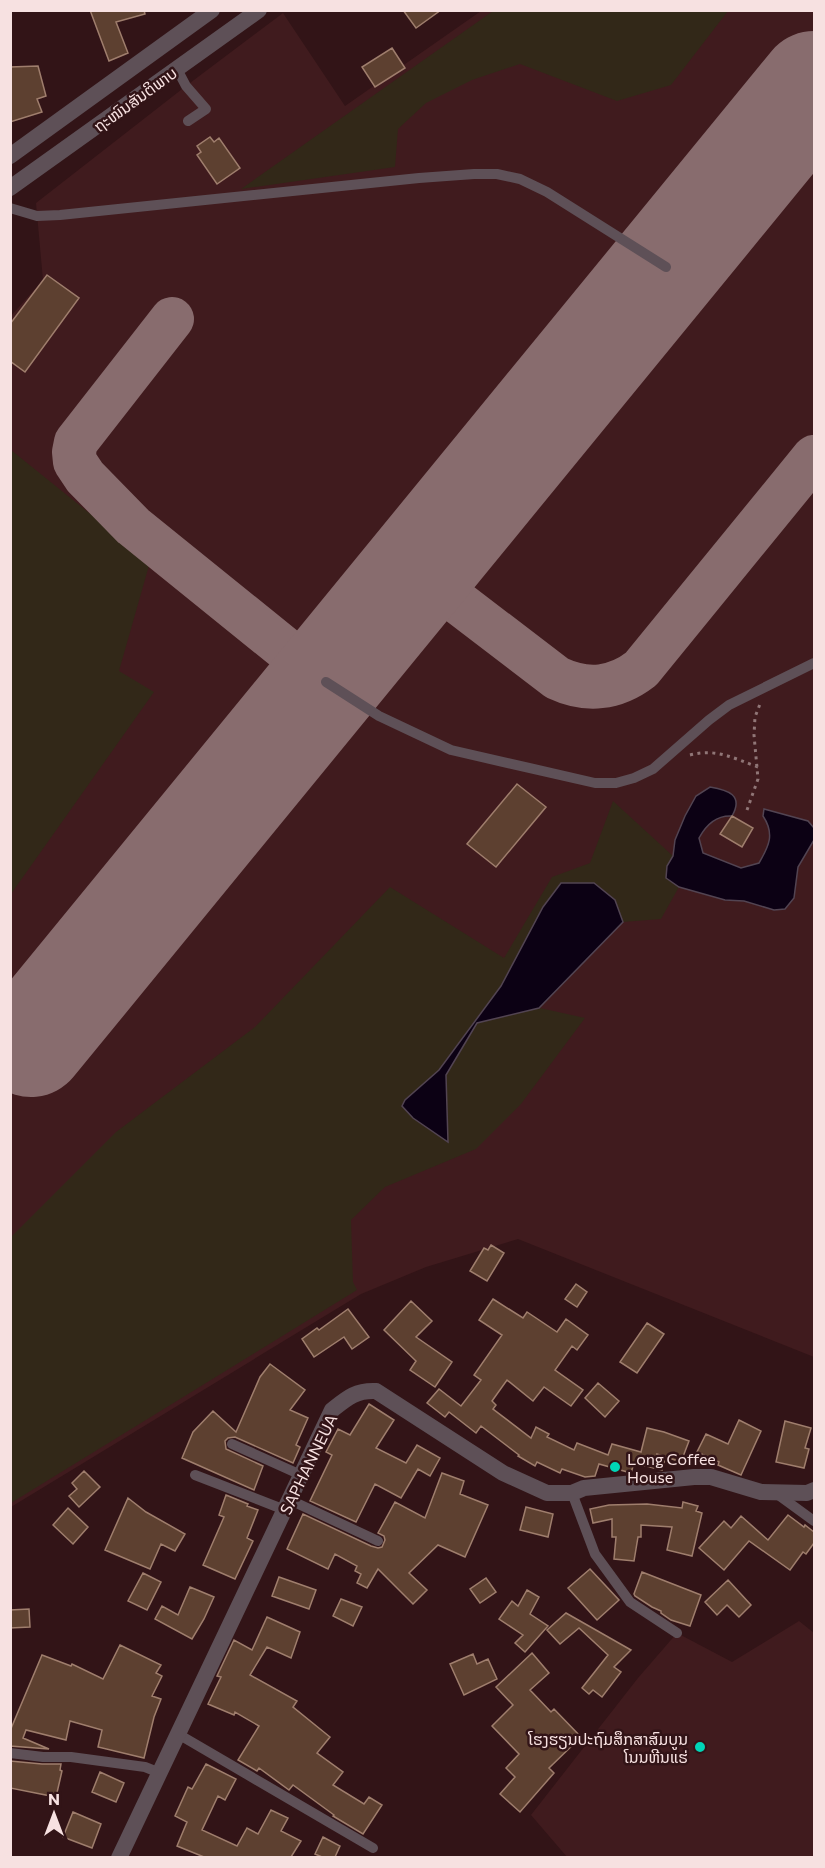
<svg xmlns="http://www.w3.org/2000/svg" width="825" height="1868" font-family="Commissioner,'Noto Sans Lao',sans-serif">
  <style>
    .built { fill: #401b1e }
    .green { fill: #322818 }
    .water { fill: #0c0114; stroke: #524452; stroke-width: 1.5 }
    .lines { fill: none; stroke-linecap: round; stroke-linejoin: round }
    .taxiway { stroke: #886c6e; stroke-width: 44 }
    .runway { stroke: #886c6e; stroke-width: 110 }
    .building { fill: #5d4030; stroke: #9f7e6d; stroke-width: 1.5 }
    .path { stroke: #907677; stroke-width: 3; stroke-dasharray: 3 4.5; stroke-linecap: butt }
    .service { stroke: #5e5057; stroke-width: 10 }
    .minor { stroke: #5e5057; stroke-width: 16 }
    .tertiary { stroke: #5e5057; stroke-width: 16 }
    .poi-dot { fill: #00d5b7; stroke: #321417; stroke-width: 2 }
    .labels { text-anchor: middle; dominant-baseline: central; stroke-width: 5; stroke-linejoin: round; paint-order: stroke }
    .street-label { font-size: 16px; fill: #f7e1e1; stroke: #321417 }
    .poi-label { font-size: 16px; fill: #f7e1e1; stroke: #321417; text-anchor: start }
  </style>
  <rect width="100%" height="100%" fill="#321417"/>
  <path class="built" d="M 481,11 L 814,11 L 814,1357 L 518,1239 L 426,1267 L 361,1294 L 11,1507 L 10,317 L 43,280 L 36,203 L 186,86 L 283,13 L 345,106 Z
    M 799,1621 L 814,1633 L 814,1857 L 567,1857 L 531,1815 L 638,1678 L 677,1633 L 732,1662 Z"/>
  <path class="green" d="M 493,11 L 728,11 L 671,85 L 617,101 L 520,64 L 472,80 L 426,103 L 398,129 L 395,167 L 241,189 Z
    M 11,450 L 150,562 L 119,671 L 154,692 L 11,894 Z
    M 613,801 L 673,856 L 667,866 L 666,878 L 679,887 L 661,919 L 623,922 L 540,1008 L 585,1018 L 521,1104 L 476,1149 L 385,1187 L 351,1220 L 353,1282 L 357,1290 L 11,1503 L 11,1237 L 116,1132 L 255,1027 L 390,887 L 504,958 L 552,877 L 590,863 Z"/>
  <path class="water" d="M 710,787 C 728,790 744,795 732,816 C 716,815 706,825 699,838 L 703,853 L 741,868 L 759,863 C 769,846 775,834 763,816 L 764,809 L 808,821 L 814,828 L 814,840 L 798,867 L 794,898 L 785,909 L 774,910 L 744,901 L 725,900 L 679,887 L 666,878 L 667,866 L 673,856 L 675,840 L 685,816 L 696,796 Z
    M 561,883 L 594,883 L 615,900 L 623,922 L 539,1008 L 477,1023 L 446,1075 L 448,1142 L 413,1118 L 402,1106 L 405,1100 L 439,1070 L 501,986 L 543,907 Z"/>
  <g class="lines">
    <path class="taxiway" d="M 172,319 L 76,442 L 74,452 L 75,462 L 85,477 L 133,526 L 326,682
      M 417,571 L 557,678 C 587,692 615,689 641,669 L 814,457"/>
    <path class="runway" d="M 31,1042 L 814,86"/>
  </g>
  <path class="building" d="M 90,10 L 144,10 L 145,14 L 116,22 L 128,53 L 109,61 Z
    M 403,10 L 441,10 L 416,28 Z
    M 392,48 L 405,68 L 375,87 L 362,67 Z
    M 38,66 L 46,96 L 37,99 L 42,112 L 10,122 L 10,67 Z
    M 210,137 L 214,142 L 219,138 L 240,168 L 217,184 L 197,155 L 201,152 L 197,146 Z
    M 47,275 L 79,298 L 25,372 L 10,361 L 10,324 Z
    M 517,784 L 546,807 L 496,867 L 467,844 Z
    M 732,816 L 753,828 L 742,847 L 720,834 Z
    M 491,1245 L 504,1253 L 487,1281 L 470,1271 L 484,1248 L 488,1250 Z
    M 576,1284 L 587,1292 L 577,1307 L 565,1299 Z
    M 493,1299 L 523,1318 L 527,1312 L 557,1332 L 566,1319 L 588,1335 L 577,1350 L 572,1346 L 555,1370 L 583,1390 L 571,1406 L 544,1387 L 533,1401 L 507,1380 L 492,1401 L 496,1405 L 493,1409 L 531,1438 L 536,1427 L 549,1434 L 547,1437 L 574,1450 L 577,1443 L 608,1455 L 612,1444 L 641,1452 L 647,1428 L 664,1432 L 689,1441 L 681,1462 L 657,1454 L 657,1457 L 665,1459 L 662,1470 L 634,1463 L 631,1473 L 599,1464 L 595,1476 L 585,1477 L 562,1469 L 560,1473 L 537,1462 L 535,1466 L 518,1456 L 519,1455 L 481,1426 L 476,1433 L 449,1412 L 445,1417 L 427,1403 L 439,1389 L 461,1406 L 481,1380 L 474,1375 L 502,1335 L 479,1320 Z
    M 411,1301 L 432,1321 L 416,1337 L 452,1362 L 435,1387 L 410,1370 L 416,1361 L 384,1330 Z
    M 348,1309 L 369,1337 L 352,1349 L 344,1337 L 314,1357 L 302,1339 L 317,1328 L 319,1330 Z
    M 647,1323 L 664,1334 L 637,1373 L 620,1362 Z
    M 270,1364 L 305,1390 L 290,1410 L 308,1418 L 296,1445 L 300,1447 L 293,1463 L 235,1437 L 228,1438 L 225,1441 L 226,1449 L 263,1466 L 254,1490 L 182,1458 L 193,1432 L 213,1411 L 236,1432 L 260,1377 Z
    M 598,1383 L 619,1401 L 605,1417 L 585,1398 Z
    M 369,1404 L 394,1420 L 376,1448 L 406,1463 L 417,1445 L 440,1458 L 430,1476 L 418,1469 L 401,1498 L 375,1484 L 356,1522 L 310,1501 L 332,1455 L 326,1452 L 338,1429 L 350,1435 Z
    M 739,1420 L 761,1431 L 741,1475 L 718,1465 L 719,1462 L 697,1452 L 706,1434 L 728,1444 Z
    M 785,1421 L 811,1428 L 805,1448 L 809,1449 L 804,1468 L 776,1462 Z
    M 84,1471 L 100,1487 L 79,1507 L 69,1496 L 77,1489 L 72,1483 Z
    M 442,1473 L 464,1481 L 460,1494 L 488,1505 L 465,1557 L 438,1545 L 409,1573 L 427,1590 L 413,1604 L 378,1569 L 367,1588 L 357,1583 L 361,1574 L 355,1571 L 357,1566 L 335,1554 L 328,1569 L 287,1549 L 303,1514 L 371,1546 L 378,1548 L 382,1547 L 385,1540 L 384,1536 L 378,1533 L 395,1502 L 425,1518 Z
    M 226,1495 L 248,1504 L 247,1506 L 258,1510 L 247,1538 L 253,1541 L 235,1579 L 203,1565 L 224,1517 L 219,1515 Z
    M 128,1498 L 146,1512 L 185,1534 L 175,1551 L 161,1544 L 150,1569 L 105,1550 Z
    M 683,1502 L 698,1506 L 696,1511 L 702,1513 L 692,1556 L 667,1550 L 672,1527 L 641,1525 L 641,1537 L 638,1537 L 634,1561 L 614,1559 L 616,1537 L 612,1537 L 612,1519 L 593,1523 L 590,1509 L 609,1505 L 647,1504 L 682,1508 Z
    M 526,1507 L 553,1514 L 548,1537 L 520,1530 Z
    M 68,1508 L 88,1527 L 73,1544 L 53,1525 Z
    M 788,1515 L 804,1527 L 805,1525 L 814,1532 L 814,1543 L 806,1554 L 803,1552 L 790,1570 L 749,1541 L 724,1570 L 699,1548 L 724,1521 L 731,1528 L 741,1516 L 768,1540 Z
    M 590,1569 L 619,1600 L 597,1620 L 568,1588 Z
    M 642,1572 L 701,1595 L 690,1626 L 671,1620 L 661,1613 L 661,1611 L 652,1607 L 635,1596 L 634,1594 Z
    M 143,1573 L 161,1582 L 147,1610 L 128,1601 Z
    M 279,1577 L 316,1590 L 309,1609 L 272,1596 Z
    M 486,1578 L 496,1592 L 480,1603 L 470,1589 Z
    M 728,1580 L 751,1605 L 739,1617 L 727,1605 L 717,1615 L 705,1602 Z
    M 190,1587 L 214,1597 L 204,1619 L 192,1639 L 155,1619 L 162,1606 L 178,1615 Z
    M 527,1590 L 539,1597 L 530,1614 L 548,1626 L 525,1652 L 515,1643 L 523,1635 L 499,1619 L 512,1601 L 518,1606 Z
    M 341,1599 L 362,1607 L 353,1626 L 333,1616 Z
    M 29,1609 L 30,1627 L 10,1628 L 10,1610 Z
    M 566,1613 L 631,1650 L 614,1667 L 621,1672 L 602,1697 L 593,1690 L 589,1694 L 582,1688 L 608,1655 L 579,1628 L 560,1644 L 547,1630 Z
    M 267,1617 L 300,1632 L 291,1658 L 267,1647 L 250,1675 L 297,1701 L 293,1707 L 330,1737 L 317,1753 L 343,1772 L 333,1785 L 364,1804 L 369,1797 L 382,1805 L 363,1834 L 333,1816 L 334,1815 L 293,1785 L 289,1790 L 259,1768 L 257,1771 L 238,1760 L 259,1726 L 235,1712 L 234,1715 L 208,1704 L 221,1677 L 217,1676 L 234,1640 L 252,1650 Z
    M 120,1645 L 161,1665 L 156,1673 L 162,1676 L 152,1696 L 161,1699 L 154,1717 L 144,1758 L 98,1747 L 102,1730 L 70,1721 L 66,1740 L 26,1730 L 23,1738 L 49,1749 L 10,1746 L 10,1731 L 42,1655 L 71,1666 L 72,1664 L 103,1679 Z
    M 532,1653 L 549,1673 L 530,1690 L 551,1712 L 554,1709 L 581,1737 L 549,1768 L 554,1773 L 520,1812 L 500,1794 L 515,1777 L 506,1768 L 519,1754 L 492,1726 L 513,1705 L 496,1687 Z
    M 473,1654 L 477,1664 L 488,1659 L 497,1679 L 464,1695 L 450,1664 Z
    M 10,1761 L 42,1764 L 61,1764 L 60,1770 L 62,1771 L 56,1797 L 10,1788 Z
    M 206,1764 L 236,1779 L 225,1800 L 218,1796 L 202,1830 L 237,1846 L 247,1828 L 258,1834 L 271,1810 L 288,1818 L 281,1831 L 301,1841 L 291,1857 L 204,1857 L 177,1846 L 187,1822 L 175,1816 L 188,1787 L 192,1789 Z
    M 100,1772 L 124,1783 L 116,1802 L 92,1792 Z
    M 73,1812 L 101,1824 L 92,1848 L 63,1837 Z
    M 323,1837 L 340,1846 L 335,1857 L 322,1857 L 315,1854 Z"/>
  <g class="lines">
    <path class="path" d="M 690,755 C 716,748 733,758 758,767
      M 747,810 L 758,779 L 754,735 L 755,717 L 760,704"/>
    <path class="service" d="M 177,69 L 186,86 L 206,109 L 188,121
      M 10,208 L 37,216 L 60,215 L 419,178 L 474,174 L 497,174 L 520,179 L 547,192 L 666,267
      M 326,682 L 379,716 L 451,750 L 595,783 L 616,783 L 634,778 L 653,769 L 709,720 L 729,705 L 814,663
      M 232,1444 L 301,1475
      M 195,1475 L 285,1510
      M 572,1493 L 595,1554 L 630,1602 L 677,1633
      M 777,1494 L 814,1521
      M 290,1500 L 378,1541
      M 178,1734 L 373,1848
      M 10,1753 L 43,1757 L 71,1757 L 145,1767 L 160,1773"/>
    <path class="minor" d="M 119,1858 L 332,1410 C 347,1398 356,1390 376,1391 L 503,1473 L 547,1493 L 572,1493 L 584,1488 L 694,1477 L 711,1477 L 761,1492 L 807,1493 L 814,1490"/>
    <path class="tertiary" d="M 10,156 L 212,10
      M 10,188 L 259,10"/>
  </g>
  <g class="poi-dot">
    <circle cx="615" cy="1467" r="6"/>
    <circle cx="700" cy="1747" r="6"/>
  </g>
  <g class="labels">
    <g class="street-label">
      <text transform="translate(135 99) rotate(-36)">ຖະໜົນສັນຕິພາບ</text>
      <text transform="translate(308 1464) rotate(-64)">SAPHANNEUA</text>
    </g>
    <g class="poi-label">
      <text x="627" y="1458">Long Coffee<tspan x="627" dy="18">House</tspan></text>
      <text x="688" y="1738" text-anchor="end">ໂຮງຮຽນປະຖົມສຶກສາສົມບູນ<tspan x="688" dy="18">ໂນນຫີນແຮ່</tspan></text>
    </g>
  </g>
  <rect width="825" height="1868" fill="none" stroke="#f7e1e1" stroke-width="24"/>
  <g transform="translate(54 1814)" stroke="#321417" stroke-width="4.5" paint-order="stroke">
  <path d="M0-4.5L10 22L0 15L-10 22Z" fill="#f7e1e1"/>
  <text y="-9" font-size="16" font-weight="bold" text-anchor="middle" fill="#f7e1e1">N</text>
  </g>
</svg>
